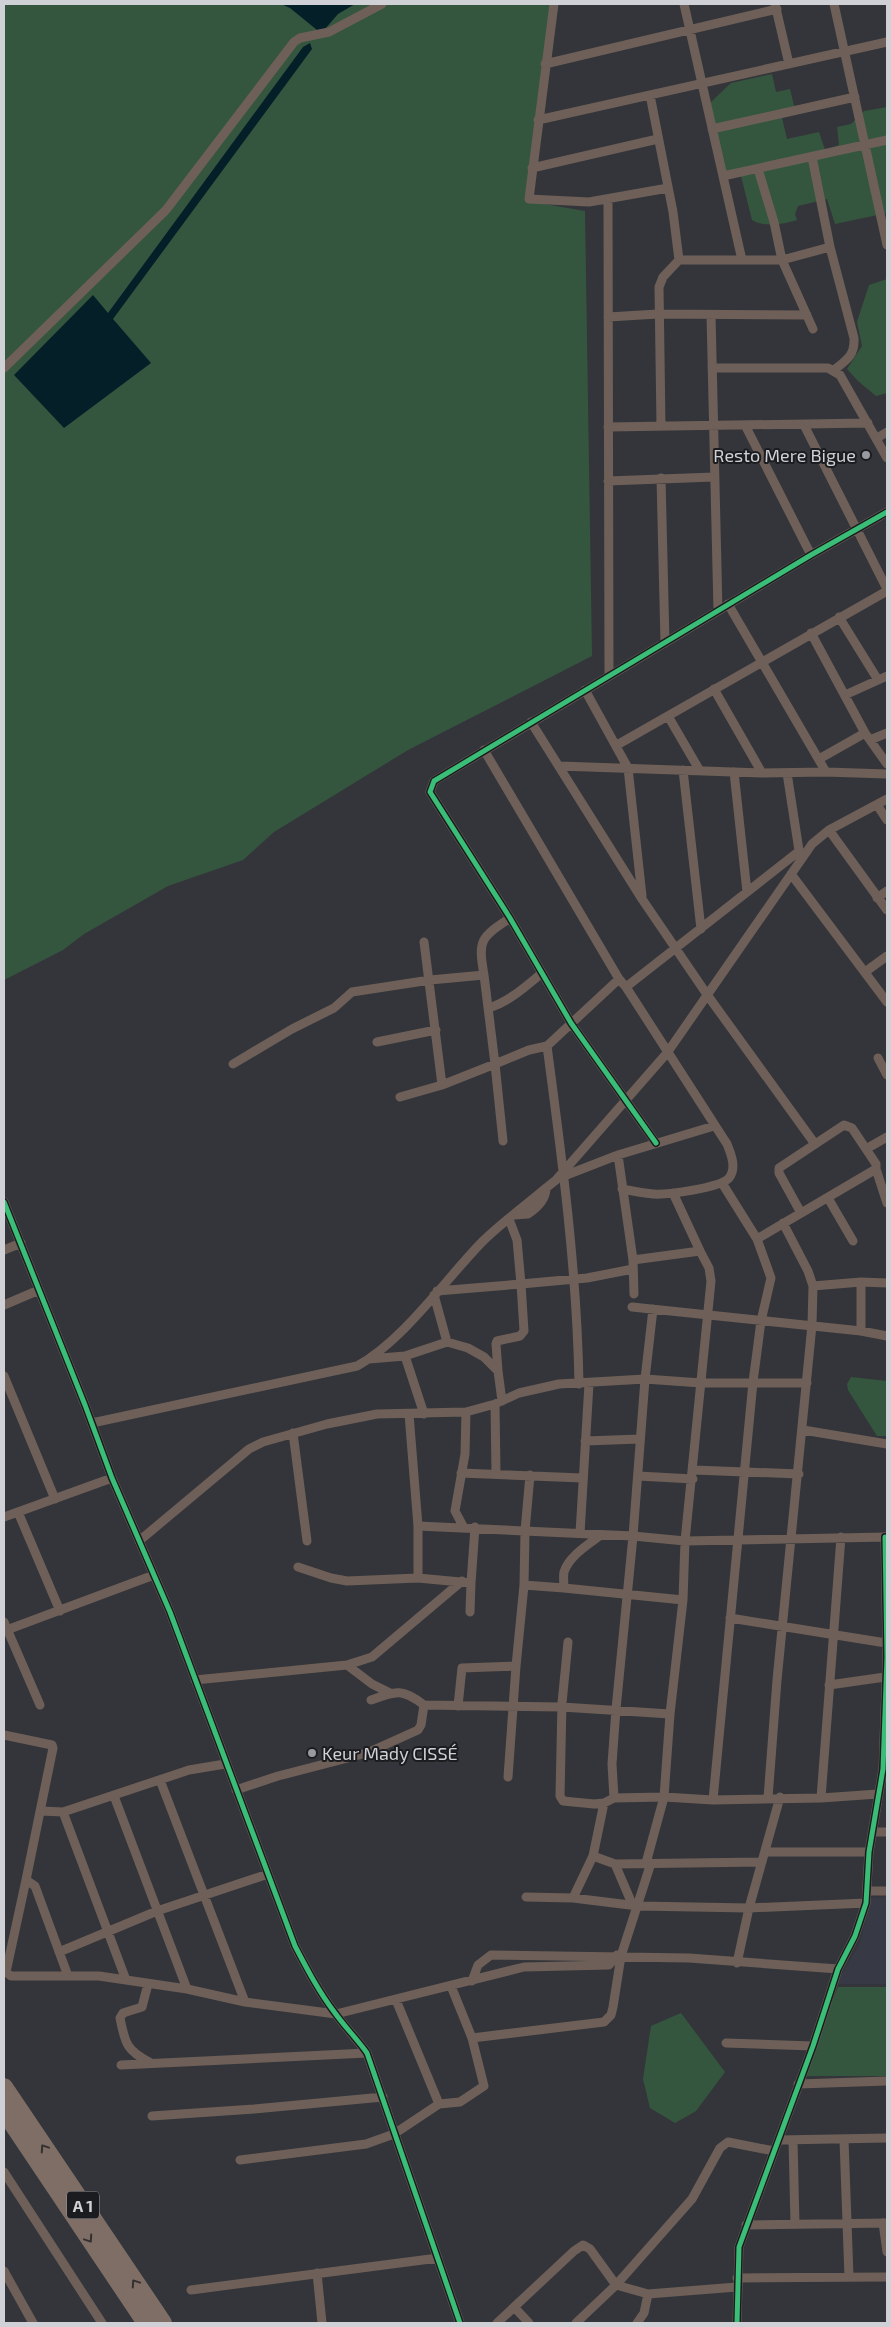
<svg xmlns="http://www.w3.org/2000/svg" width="891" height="2327" font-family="'Exo 2',sans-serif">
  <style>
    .built { fill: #373945 }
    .green { fill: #35563e }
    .water { fill: #051f29 }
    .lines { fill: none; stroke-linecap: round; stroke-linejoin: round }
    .street { stroke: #6e6058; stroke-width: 9 }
    .highway { stroke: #7e6e65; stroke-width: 18 }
    .cycleway-casing { stroke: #1b1c1f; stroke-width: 8 }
    .cycleway { stroke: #3abd76; stroke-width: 5 }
    .oneway { stroke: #343030 }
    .poi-dot { fill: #999a9f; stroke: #1b1c1f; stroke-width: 2 }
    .labels { text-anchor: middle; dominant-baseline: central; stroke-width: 4; stroke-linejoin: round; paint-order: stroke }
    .shield { fill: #1b1c1f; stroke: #9a9b9f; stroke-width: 1 }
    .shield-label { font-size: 16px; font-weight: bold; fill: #d0d1d6 }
    .poi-label { font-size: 18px; fill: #d0d1d6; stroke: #1b1c1f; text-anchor: end }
  </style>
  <rect width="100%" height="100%" fill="#34353a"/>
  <path class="built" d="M 887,1897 L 887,1984 L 836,1984 L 860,1943 L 871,1898 Z"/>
  <path class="green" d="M 4,4 L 551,4 L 527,201 L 585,211 L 592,656 L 408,750 L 274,832 L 243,860 L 168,886 L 84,934 L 63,950 L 4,980 Z
    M 772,74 L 776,92 L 790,89 L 796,114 L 782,118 L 787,139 L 819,132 L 825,150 L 839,145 L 837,127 L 851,124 L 864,111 L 887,107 L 887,213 L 835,224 L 827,199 L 798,206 L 795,214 L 797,220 C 783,224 765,228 752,220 L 741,176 L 726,172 L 710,103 L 731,83 Z
    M 887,279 L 887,393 L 876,396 L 858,381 L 847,369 L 862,346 L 857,322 L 869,285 Z
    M 851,1377 L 887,1381 L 887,1436 L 877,1436 L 848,1390 L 847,1384 Z
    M 838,1987 L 887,1987 L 887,2076 L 802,2076 Z
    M 681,2013 L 725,2072 L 696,2111 L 675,2123 L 650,2108 L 643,2079 L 651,2026 Z"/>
  <path class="water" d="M 281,4 L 355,4 L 338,14 L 325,29 L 317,30 L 290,8 Z
    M 310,43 L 312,49 L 113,319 L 151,363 L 64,428 L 14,375 L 93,295 L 108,313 L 303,47 Z"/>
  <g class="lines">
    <path class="street" d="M 554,4 L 529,199 L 589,202 L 668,188
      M 684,4 L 742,260
      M 775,4 L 789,64
      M 834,4 L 887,245
      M 545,64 L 777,9
      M 650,95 L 673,212 L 679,260 L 782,260 L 830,247
      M 538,120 L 887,42
      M 712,129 L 855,97
      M 812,157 L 830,247 L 854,338 C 855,355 847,360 834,370
      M 532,168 L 658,139
      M 758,169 L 774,222 L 782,260 L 813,329
      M 723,176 L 887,140
      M 608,200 L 609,676
      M 711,315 L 718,611
      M 608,317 L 658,314 L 807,315
      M 4,368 L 166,210 L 294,42 L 300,38 L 329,32 L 382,4
      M 712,368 L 828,368 L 840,375 L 887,458
      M 745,425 L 811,555
      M 804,425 L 887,589
      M 661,426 L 659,287 L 663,277 L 679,260
      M 608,427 L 868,423
      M 877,438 L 887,432
      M 661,478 L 665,643
      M 608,481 L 714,477
      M 728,604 L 826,772
      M 839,617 L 878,680
      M 811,633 L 865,733 L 887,764
      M 714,689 L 762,773
      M 585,690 L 628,768 L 642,896
      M 845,695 L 887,676
      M 668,716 L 700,771
      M 531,722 L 642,899 L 708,996 L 815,1144
      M 870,740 L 887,733
      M 617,745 L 887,591
      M 484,750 L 619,979 L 626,987 L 727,1144 C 731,1154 737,1168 729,1178 C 720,1188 667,1195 653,1194 C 642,1193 632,1191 622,1189
      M 819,759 L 865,733
      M 559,766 L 762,773 L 826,772 L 887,774
      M 683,770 L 701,929
      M 734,772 L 747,892
      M 787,773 L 800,857
      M 877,805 L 887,820
      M 829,830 L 887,910
      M 791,874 L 887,1002
      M 877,898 L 887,891
      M 424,942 L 442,1085
      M 865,972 L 887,956
      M 484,975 C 478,940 480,938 510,918
      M 626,987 L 798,852
      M 489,1008 C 510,1001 525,987 542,973
      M 377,1042 L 436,1030
      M 547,1046 C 562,1158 577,1270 579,1384
      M 878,1058 L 887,1075
      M 233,1064 L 292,1029 L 334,1008 L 352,992 L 430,980 L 484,975 L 495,1064 L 529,1050 L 547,1046 L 619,979
      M 400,1097 L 442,1085 L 495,1064 L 503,1141
      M 656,1143 L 571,1023 L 510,918 L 430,792 L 434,781 L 811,555 L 887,512
      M 866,1149 L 887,1137
      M 618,1155 L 633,1260 L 634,1294
      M 564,1176 L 618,1155 L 714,1126
      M 828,1198 L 853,1241
      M 4,1202 L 85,1405 L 112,1478 L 170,1612 L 295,1946 C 307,1969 319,1992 335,2013 C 345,2027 357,2039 367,2053 L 460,2323
      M 801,1213 L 779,1173 L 779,1168 L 844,1125 L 852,1128 L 876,1164 L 876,1169 L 887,1203
      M 514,1215 L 528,1214 C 537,1208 546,1200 546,1188 L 556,1180 L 667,1053 L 812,844 L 829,830 L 887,799
      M 509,1219 L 517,1240 L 521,1284 L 587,1278 L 633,1269
      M 757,1239 L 876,1169
      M 4,1250 L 21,1243
      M 633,1260 L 700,1251 L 673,1193
      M 861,1282 L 861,1331 L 887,1336
      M 813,1286 L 861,1282 L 887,1283
      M 434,1295 L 447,1342
      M 4,1305 L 39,1290
      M 632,1307 L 861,1331
      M 405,1356 L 424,1414
      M 369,1359 L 405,1356 L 447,1342 L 468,1348 L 484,1357 L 498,1371 L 496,1344 L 497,1341 L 520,1336 L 524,1331 L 521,1284 L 437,1291
      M 498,1371 L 502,1401
      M 4,1376 L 55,1499
      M 495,1404 L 496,1474
      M 409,1414 L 418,1526 L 418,1578
      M 92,1423 L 357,1366 C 403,1341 445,1280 482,1242 C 501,1223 525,1206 546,1188
      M 803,1430 L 887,1444
      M 293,1433 L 307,1541
      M 585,1441 L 640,1439
      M 694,1470 L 799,1474
      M 461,1473 L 582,1478
      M 638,1476 L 693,1479
      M 18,1512 L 60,1611
      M 4,1517 L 112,1478
      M 418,1526 L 633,1536 L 685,1541 L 887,1537
      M 463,1526 L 455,1511 L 465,1454 L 466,1412
      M 580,1533 L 589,1384
      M 139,1541 L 249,1449 L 263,1442 L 327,1424 L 377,1414 L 466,1412 L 495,1404 L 519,1393 L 559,1384 L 645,1379 L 701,1383 L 807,1383
      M 298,1567 L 331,1578 L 347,1581 L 418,1578 L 471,1583 L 475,1527
      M 524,1585 L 564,1588 C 564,1584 563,1577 564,1572 C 569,1556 589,1544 601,1535
      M 564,1588 L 683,1600
      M 470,1612 L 471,1583
      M 730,1618 L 886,1643
      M 4,1622 L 40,1705
      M 4,1631 L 154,1575
      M 568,1642 L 562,1703 L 560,1796 L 563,1801 L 594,1804 L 604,1803 L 614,1798 L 664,1797 L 713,1800 L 821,1798 L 878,1794
      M 347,1665 L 372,1684 L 390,1693
      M 195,1680 L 347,1665 L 372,1657 L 462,1581
      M 829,1685 L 885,1677
      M 371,1700 C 396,1691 402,1688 424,1705 L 562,1707 L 670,1714
      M 458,1706 L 462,1668 L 516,1666
      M 4,1735 L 52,1745 L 53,1748 L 26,1880 L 35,1886 L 68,1976
      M 508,1777 L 516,1666 L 524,1585 L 525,1531 L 530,1475
      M 160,1780 L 245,2002
      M 236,1790 L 278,1776 L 367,1753 L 418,1730 L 421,1725 L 424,1705
      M 114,1796 L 187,1989
      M 614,1798 L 612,1764 L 616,1709 L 633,1536 L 645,1379 L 653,1309
      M 768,1798 L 777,1680 L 812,1325 L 813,1286 L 808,1271 L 783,1223
      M 821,1798 L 841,1537
      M 713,1800 L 753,1382 L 761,1321 L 771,1278 L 757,1239 L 722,1183
      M 41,1811 L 63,1812 L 189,1770 L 225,1764
      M 63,1812 L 126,1980
      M 873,1832 L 887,1832
      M 766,1852 L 869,1852
      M 593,1856 L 615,1864 L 762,1862
      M 646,1863 L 664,1797 L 670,1714 L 683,1600 L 685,1541 L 711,1281 L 709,1268 L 700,1251
      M 615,1864 L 633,1906
      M 26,1880 L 6,1972 L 11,1976 L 99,1976 L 187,1989 L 245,2002 L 336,2014 L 524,1967 L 609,1965 L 617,1955
      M 868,1891 L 887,1891
      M 526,1897 L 573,1898 L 638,1906 L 749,1908 L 866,1903
      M 573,1898 L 593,1856 L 604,1803
      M 59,1952 L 157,1911 L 268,1874
      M 737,1963 L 749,1908 L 780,1797
      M 472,1981 L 478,1965 L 491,1955 L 689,1958 L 838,1969
      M 148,1984 L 142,2007 L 123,2013 L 120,2018 C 125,2044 127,2051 151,2063
      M 396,2000 L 439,2104
      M 472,2038 L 604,2022 L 611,2015 L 613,2007 L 621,1956 L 651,1863
      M 726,2043 L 813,2046
      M 121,2065 L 367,2053
      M 798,2084 L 887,2081
      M 152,2116 L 254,2109 L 383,2097
      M 779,2140 L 887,2138
      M 793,2140 L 795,2224
      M 844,2140 L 849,2277
      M 240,2160 L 366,2144 L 394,2134 L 439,2104 L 460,2102 L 484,2086 L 472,2038 L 451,1986
      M 4,2172 L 102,2323
      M 883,2223 L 887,2252
      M 746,2225 L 887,2223
      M 4,2271 L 33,2323
      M 317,2273 L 322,2323
      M 737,2278 L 887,2277
      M 191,2290 L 438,2258
      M 648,2294 L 737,2287
      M 515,2308 L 529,2323
      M 497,2323 L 574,2251 L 583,2245 L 590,2249 L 616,2285 L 648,2294 L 644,2313 L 637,2323
      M 576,2323 L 616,2285 L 692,2199 L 720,2148 L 728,2142 L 774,2151
      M 737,2323 L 739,2247 L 813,2046 L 838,1969 L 855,1936 L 866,1903 L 869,1852 L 883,1769 L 887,1657 L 885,1537"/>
    <path class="highway" d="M 4,2087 L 163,2323
      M 4,2111 L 146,2323"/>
    <defs>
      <path id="cycleway" d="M 656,1143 L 571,1023 L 510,918 L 430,792 L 434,781 L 811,555 L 887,512
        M 4,1202 L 85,1405 L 112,1478 L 170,1612 L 295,1946 C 307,1969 319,1992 335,2013 C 345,2027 357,2039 367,2053 L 460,2323
        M 737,2323 L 739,2247 L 813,2046 L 838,1969 L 855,1936 L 866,1903 L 869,1852 L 883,1769 L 887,1657 L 885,1537"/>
    </defs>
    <use href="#cycleway" class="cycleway-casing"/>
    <use href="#cycleway" class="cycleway"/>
  </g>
  <defs><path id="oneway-chevron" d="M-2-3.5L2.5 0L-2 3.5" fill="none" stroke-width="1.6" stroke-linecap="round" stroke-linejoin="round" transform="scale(1.25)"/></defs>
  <g class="oneway">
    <use href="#oneway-chevron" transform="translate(44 2148) rotate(-124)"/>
    <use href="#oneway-chevron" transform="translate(89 2239) rotate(56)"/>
    <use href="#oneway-chevron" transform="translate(135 2283) rotate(-124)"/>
  </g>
  <g class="poi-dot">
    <circle cx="866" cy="455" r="5"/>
    <circle cx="312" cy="1753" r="5"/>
  </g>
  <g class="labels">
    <rect class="shield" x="67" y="2191.5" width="32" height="27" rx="4"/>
    <g class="shield-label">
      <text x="83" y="2205">A 1</text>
    </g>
    <g class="poi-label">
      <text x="856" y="455">Resto Mere Bigue</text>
      <text x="322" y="1753" text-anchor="start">Keur Mady CISSÉ</text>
    </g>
  </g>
  <rect width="891" height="2327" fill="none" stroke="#d0d1d6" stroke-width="10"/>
</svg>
